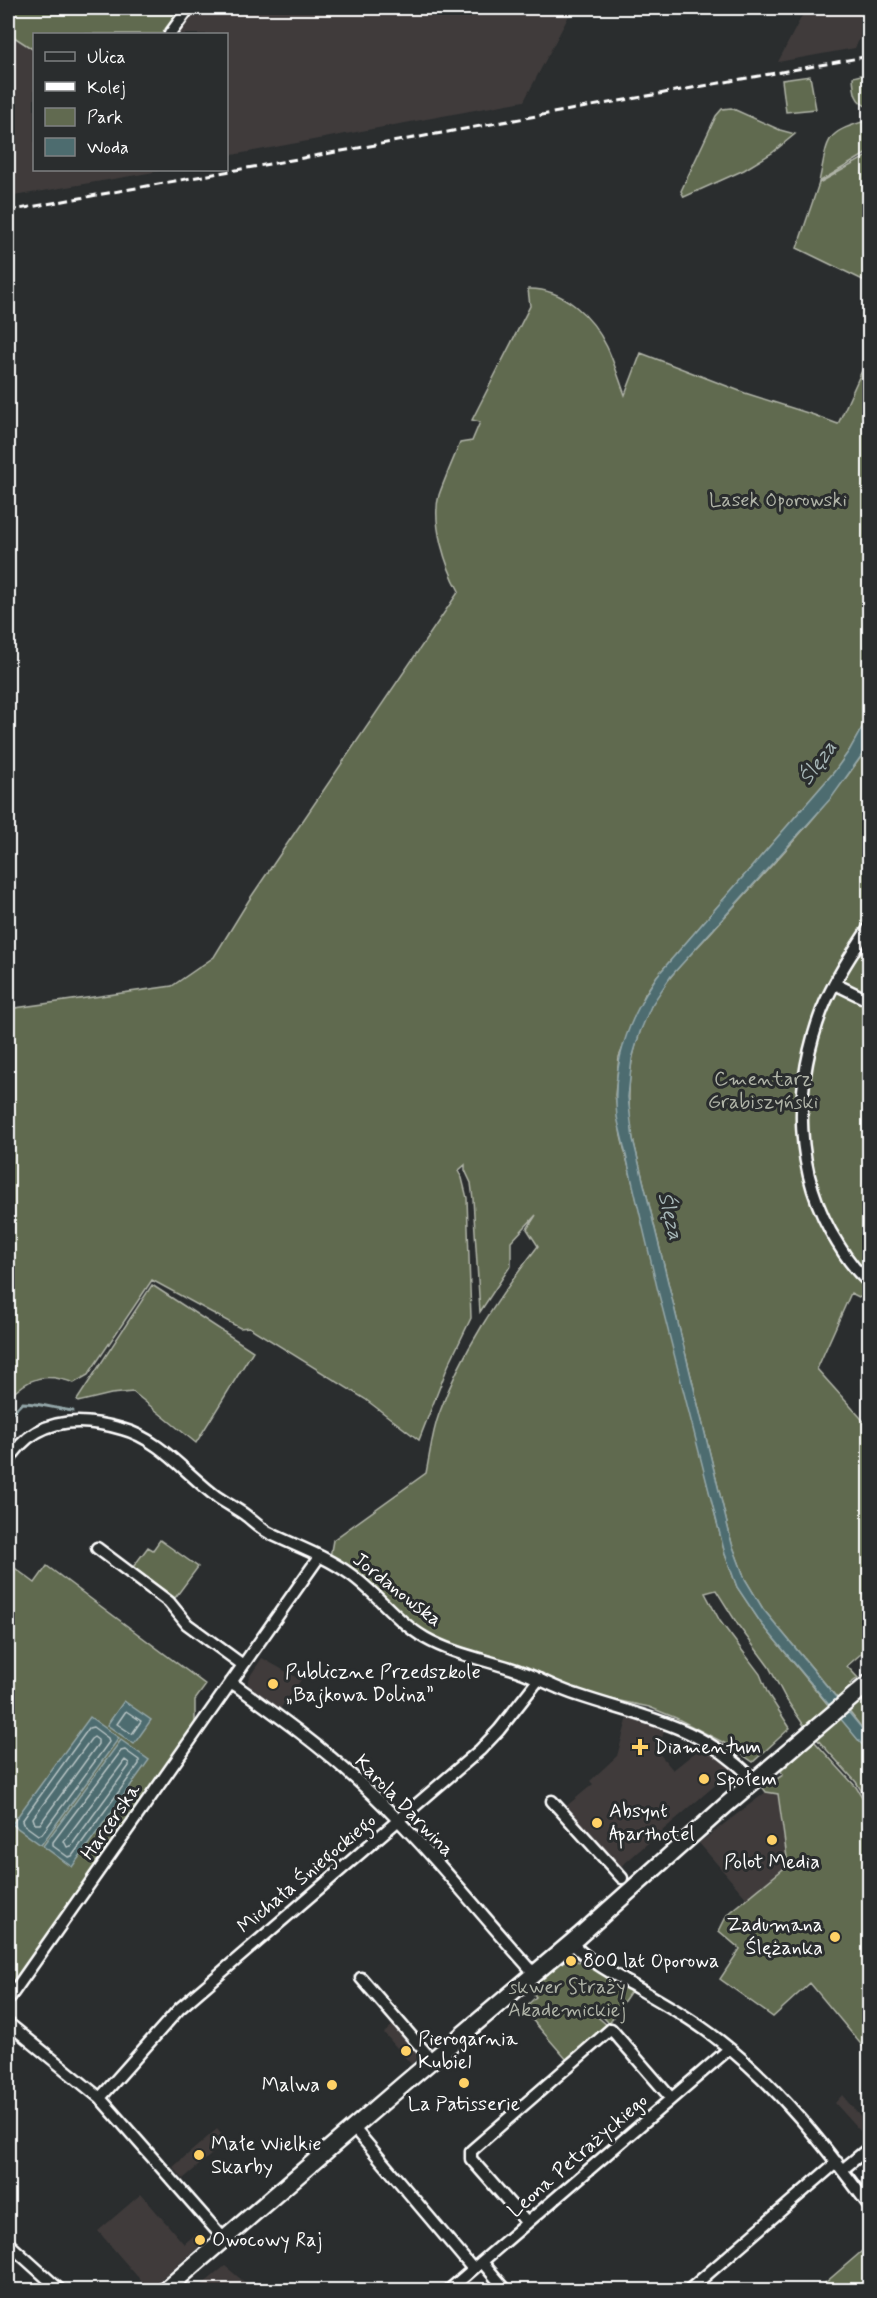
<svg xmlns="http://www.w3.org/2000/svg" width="877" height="2298" font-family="Mynerve,sans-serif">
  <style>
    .built { fill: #3f3b3b }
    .green { fill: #616a50; stroke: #b0b4a8; stroke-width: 1.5; fill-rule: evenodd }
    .water { fill: #4d6c6f; stroke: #94a7a9; stroke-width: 1.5 }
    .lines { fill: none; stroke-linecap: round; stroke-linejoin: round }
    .shore { stroke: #b8c4c5; stroke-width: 1.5 }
    .stream { stroke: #94a7a9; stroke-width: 3 }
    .street-casing { stroke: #fff; stroke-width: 15 }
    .secondary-casing { stroke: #fff; stroke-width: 20 }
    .street { stroke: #2a2d2e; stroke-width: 10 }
    .secondary { stroke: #2a2d2e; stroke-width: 15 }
    .rail { stroke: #fff; stroke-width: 3; stroke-dasharray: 9 4.5; stroke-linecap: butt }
    .poi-dot { fill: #ffd166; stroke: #2a2d2e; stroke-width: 2 }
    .labels { text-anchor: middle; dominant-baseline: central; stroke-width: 6; stroke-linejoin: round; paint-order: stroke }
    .park-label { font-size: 20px; fill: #b0b4a8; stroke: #2a2d2e }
    .street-label { font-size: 20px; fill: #fff; stroke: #2a2d2e }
    .poi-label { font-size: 20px; fill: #fff; stroke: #2a2d2e; text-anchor: start }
    .water-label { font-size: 21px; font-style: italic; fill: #a6b6b7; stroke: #2a2d2e }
  </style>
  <rect width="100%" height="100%" fill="#2a2d2e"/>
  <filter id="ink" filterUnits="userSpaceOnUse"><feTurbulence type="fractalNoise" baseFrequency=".0167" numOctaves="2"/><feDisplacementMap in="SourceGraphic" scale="12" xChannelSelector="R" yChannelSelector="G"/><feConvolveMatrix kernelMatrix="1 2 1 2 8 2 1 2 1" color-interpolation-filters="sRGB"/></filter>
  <g filter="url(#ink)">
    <path class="built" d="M 193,8 L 573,8 L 524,101 L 227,156 L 226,34 L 175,34 Z
      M 806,8 L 869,8 L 869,20 L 855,48 L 778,62 Z
      M 8,33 L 34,50 L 34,170 L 166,170 L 8,197 Z
      M 262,1658 L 301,1680 L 280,1709 L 248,1685 L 248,1679 Z
      M 628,1717 L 665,1728 L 658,1752 L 673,1770 L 702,1747 L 734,1769 L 618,1869 L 564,1808 L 593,1784 L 590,1781 L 617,1756 Z
      M 766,1792 L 778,1794 L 788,1866 L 747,1899 L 699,1843 Z
      M 395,2023 L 422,2054 L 411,2064 L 384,2033 Z
      M 842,2095 L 869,2127 L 869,2141 L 835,2103 Z
      M 217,2129 L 227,2141 L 183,2179 L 173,2167 Z
      M 141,2194 L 184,2244 L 197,2233 L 205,2241 L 149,2290 L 98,2231 Z
      M 225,2266 L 254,2290 L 196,2290 Z"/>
    <path class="green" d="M 8,8 L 182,8 L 164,34 L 34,34 L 34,50 L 8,33 Z
      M 869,73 L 870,106 L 868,107 C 854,101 854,91 853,77 Z
      M 810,76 L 816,109 L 786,112 L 782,80 Z
      M 731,108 L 780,130 L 795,134 L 772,153 L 744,170 L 684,197 L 681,191 L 716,116 L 722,109 Z
      M 869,120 L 869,152 L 819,182 C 829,137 823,133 869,120 Z
      M 869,155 L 869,283 L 797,248 L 819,183 Z
      M 528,289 C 563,288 592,316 607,347 C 614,362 619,379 625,395 L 641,353 L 745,393 L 814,415 L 838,424 L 869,355 L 869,715 L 849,751 L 834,772 L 657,976 L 645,994 L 619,1057 L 615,1095 L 621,1136 L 725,1554 L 737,1587 L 761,1623 L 829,1706 L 805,1727 L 786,1699 L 769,1667 L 738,1625 L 716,1590 L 705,1593 L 720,1621 L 760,1674 L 768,1694 L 790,1728 L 753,1762 L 728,1745 L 676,1718 L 649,1707 L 586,1694 L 522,1666 L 442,1641 L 417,1627 L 330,1557 L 333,1540 L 426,1473 C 430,1454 432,1433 439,1414 C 461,1352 498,1298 538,1246 L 527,1229 L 536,1215 L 511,1242 L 511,1265 L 480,1312 L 473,1199 L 471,1183 L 465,1170 L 465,1165 L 458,1171 L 462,1178 L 467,1198 L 471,1318 L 448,1366 L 419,1440 L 365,1399 L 249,1327 L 240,1328 L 152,1280 L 88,1375 L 74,1383 C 46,1372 28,1377 8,1399 L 8,1009 L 172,986 L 214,957 L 249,900 L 459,591 C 446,567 431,523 439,495 C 445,478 453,460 460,443 L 472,441 L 480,422 L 472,420 L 530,306 Z
      M 869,745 L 869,1302 L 851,1293 L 817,1369 L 869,1427 L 869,1647 L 847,1666 L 858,1678 L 850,1684 L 852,1687 L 838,1699 L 763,1609 L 745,1579 L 732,1544 L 633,1139 C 624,1092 629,1049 651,1006 C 666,977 692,954 714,929 C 767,869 825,812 869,745 Z
      M 152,1285 L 253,1351 L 196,1443 L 133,1392 L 111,1394 L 78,1402 L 77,1400 Z
      M 160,1540 L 198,1567 L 175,1598 L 133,1567 L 148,1547 L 153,1550 Z
      M 8,1563 L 35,1583 L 47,1566 L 206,1685 L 195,1700 L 195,1724 L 8,1989 ZM 118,1738 L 41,1844 L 12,1824 Z
      M 864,1701 L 869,1707 L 869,1737 L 848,1710 L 856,1703 Z
      M 840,1717 L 869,1753 L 869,1803 L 856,1782 L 816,1738 Z
      M 814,1741 L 856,1787 L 869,1808 L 869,2054 L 810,1983 L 773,2017 L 720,1979 L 740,1949 L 719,1931 L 727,1915 L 788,1865 L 778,1794 L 766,1792 L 763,1788 L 783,1775 L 781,1771 Z
      M 567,1958 L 586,1964 L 631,1991 L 609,2023 L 601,2015 L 604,2011 L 600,2007 L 593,2013 L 607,2025 L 567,2060 L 523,2009 L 536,1997 L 530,1989 Z
      M 869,2245 L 870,2289 L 868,2290 L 817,2290 Z"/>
    <path class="water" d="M 869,715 L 869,745 L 832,797 L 671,976 L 651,1006 L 640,1032 L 632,1059 L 628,1097 L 633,1139 L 732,1544 L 745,1579 L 763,1609 L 869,1737 L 869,1753 L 761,1623 L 737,1587 L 725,1554 L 657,1287 L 617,1117 C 611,1064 628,1020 657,976 L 834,772 L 849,751 Z
      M 124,1701 L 151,1720 L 134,1744 L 107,1725 Z
      M 90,1717 L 119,1738 L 41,1845 L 12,1824 Z
      M 121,1740 L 149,1760 L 72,1867 L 43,1846 Z"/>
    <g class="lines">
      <path class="shore" d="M 126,1711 L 141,1721 L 132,1734 L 117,1724 Z
        M 93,1727 L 108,1738 L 109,1742 L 42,1834 L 38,1835 L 23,1824 L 22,1821 L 89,1728 Z
        M 94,1737 L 98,1740 L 98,1744 L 40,1824 L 35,1824 L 33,1818 L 91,1739 Z
        M 125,1750 L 139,1760 L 139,1764 L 72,1856 L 68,1857 L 53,1846 L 53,1842 L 121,1751 Z
        M 125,1760 L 129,1763 L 129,1766 L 71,1846 L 67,1847 L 64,1841 Z"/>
      <path class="stream" d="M 8,1417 L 22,1403 C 40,1403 56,1409 73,1411"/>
      <defs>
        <path id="street" d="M 170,34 L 189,8
          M 870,926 C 853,952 834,980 822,1010 C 793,1087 793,1173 838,1244 C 847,1259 856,1272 870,1283
          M 835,984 L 870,1001
          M 8,1462 C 33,1418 77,1416 122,1429 C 160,1439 187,1475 217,1497 C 226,1503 235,1508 244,1514 C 252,1520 260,1528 269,1533 C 296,1546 325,1556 350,1574 C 377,1593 396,1621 425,1638 C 451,1653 482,1659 510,1668 C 534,1675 554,1688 577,1695 C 648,1719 699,1724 754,1780
          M 97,1548 L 169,1602 L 187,1624 L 243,1665
          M 231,1682 C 274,1713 318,1744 358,1781 C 422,1839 476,1909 534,1973
          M 552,1801 L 622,1878
          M 571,1942 C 587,1960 607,1970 627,1982 C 658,2000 691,2018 720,2041 C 780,2088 825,2146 870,2207
          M 361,1978 L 432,2060
          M 8,2000 L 319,1557
          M 8,2023 L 100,2098 L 224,2239
          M 100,2098 L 179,2009 L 480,1750 L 499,1730 L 539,1679
          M 353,2127 L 473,2269
          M 842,2170 L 870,2147
          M 527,2223 L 471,2159 L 471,2151 L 611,2029 L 671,2098
          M 8,2243 L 60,2290
          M 482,2262 L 506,2290
          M 449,2290 L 729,2049
          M 689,2290 L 837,2162"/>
        <path id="secondary" d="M 165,2290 L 404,2084 L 579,1936 L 726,1805 L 870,1682"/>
      </defs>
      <use href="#street" class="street-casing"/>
      <use href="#secondary" class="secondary-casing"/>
      <use href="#street" class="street"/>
      <use href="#secondary" class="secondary"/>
      <path class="rail" d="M 8,211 L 870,56"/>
    </g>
  </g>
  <g class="poi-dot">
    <circle cx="273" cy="1684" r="6"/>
    <path d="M637 1738h6v6h6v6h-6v6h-6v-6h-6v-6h6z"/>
    <circle cx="704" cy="1779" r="6"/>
    <circle cx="597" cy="1823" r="6"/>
    <circle cx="772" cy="1840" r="6"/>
    <circle cx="835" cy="1937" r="6"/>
    <circle cx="571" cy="1961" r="6"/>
    <circle cx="406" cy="2051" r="6"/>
    <circle cx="464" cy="2083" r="6"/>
    <circle cx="332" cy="2085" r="6"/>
    <circle cx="199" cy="2155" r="6"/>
    <circle cx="200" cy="2240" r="6"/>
  </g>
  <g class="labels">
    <g class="park-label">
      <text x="778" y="500">Lasek Oporowski</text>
      <text x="763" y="1079">Cmentarz<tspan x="763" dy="23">Grabiszyński</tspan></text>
      <text x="567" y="1987">skwer Straży<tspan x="567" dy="23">Akademickiej</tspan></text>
    </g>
    <g class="street-label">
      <text transform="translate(397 1590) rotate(38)">Jordanowska</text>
      <text transform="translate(404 1806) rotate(46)">Karola Darwina</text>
      <text transform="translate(111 1822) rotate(-55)">Harcerska</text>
      <text transform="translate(307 1874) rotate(-40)">Michała Śniegockiego</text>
      <text transform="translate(578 2156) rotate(-41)">Leona Petrażyckiego</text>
    </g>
    <g class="poi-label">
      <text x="285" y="1672">Publiczne Przedszkole<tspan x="285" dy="23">„Bajkowa Dolina”</tspan></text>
      <text x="654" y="1747">Diamentum</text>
      <text x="716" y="1779">Społem</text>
      <text x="609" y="1811">Absynt<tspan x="609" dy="23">Aparthotel</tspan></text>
      <text x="772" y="1862" text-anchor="middle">Polot Media</text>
      <text x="823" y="1925" text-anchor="end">Zadumana<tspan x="823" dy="23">Ślężanka</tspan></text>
      <text x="583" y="1961">800 lat Oporowa</text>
      <text x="418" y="2039">Pierogarnia<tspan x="418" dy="23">Kubiel</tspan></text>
      <text x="320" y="2085" text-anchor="end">Malwa</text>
      <text x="464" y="2104" text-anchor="middle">La Patisserie</text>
      <text x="211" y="2144">Małe Wielkie<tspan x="211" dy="23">Skarby</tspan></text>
      <text x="212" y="2240">Owocowy Raj</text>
    </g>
    <g class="water-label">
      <text transform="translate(818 763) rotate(-54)">Ślęza</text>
      <text transform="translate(670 1216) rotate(76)">Ślęza</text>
    </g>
  </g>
  <rect width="877" height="2298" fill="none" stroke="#2a2d2e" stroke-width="30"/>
  <rect x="15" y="15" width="847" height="2268" fill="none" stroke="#fff" stroke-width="2" filter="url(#ink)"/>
  <rect x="33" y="33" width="195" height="138" fill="#2a2d2e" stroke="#7f8182" stroke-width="1.5"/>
  <rect x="45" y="52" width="30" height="9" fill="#2a2d2e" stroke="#7f8182" stroke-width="1.5"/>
  <text x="87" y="63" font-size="18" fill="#ffffff">Ulica</text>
  <rect x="45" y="82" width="30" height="9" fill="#ffffff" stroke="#7f8182" stroke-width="1.5"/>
  <text x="87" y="93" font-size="18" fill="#ffffff">Kolej</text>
  <rect x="45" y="108" width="30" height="18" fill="#616a50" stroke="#7f8182" stroke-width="1.5"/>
  <text x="87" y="123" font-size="18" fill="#ffffff">Park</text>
  <rect x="45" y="138" width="30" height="18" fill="#4d6c6f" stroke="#7f8182" stroke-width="1.5"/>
  <text x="87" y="153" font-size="18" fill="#ffffff">Woda</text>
</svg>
